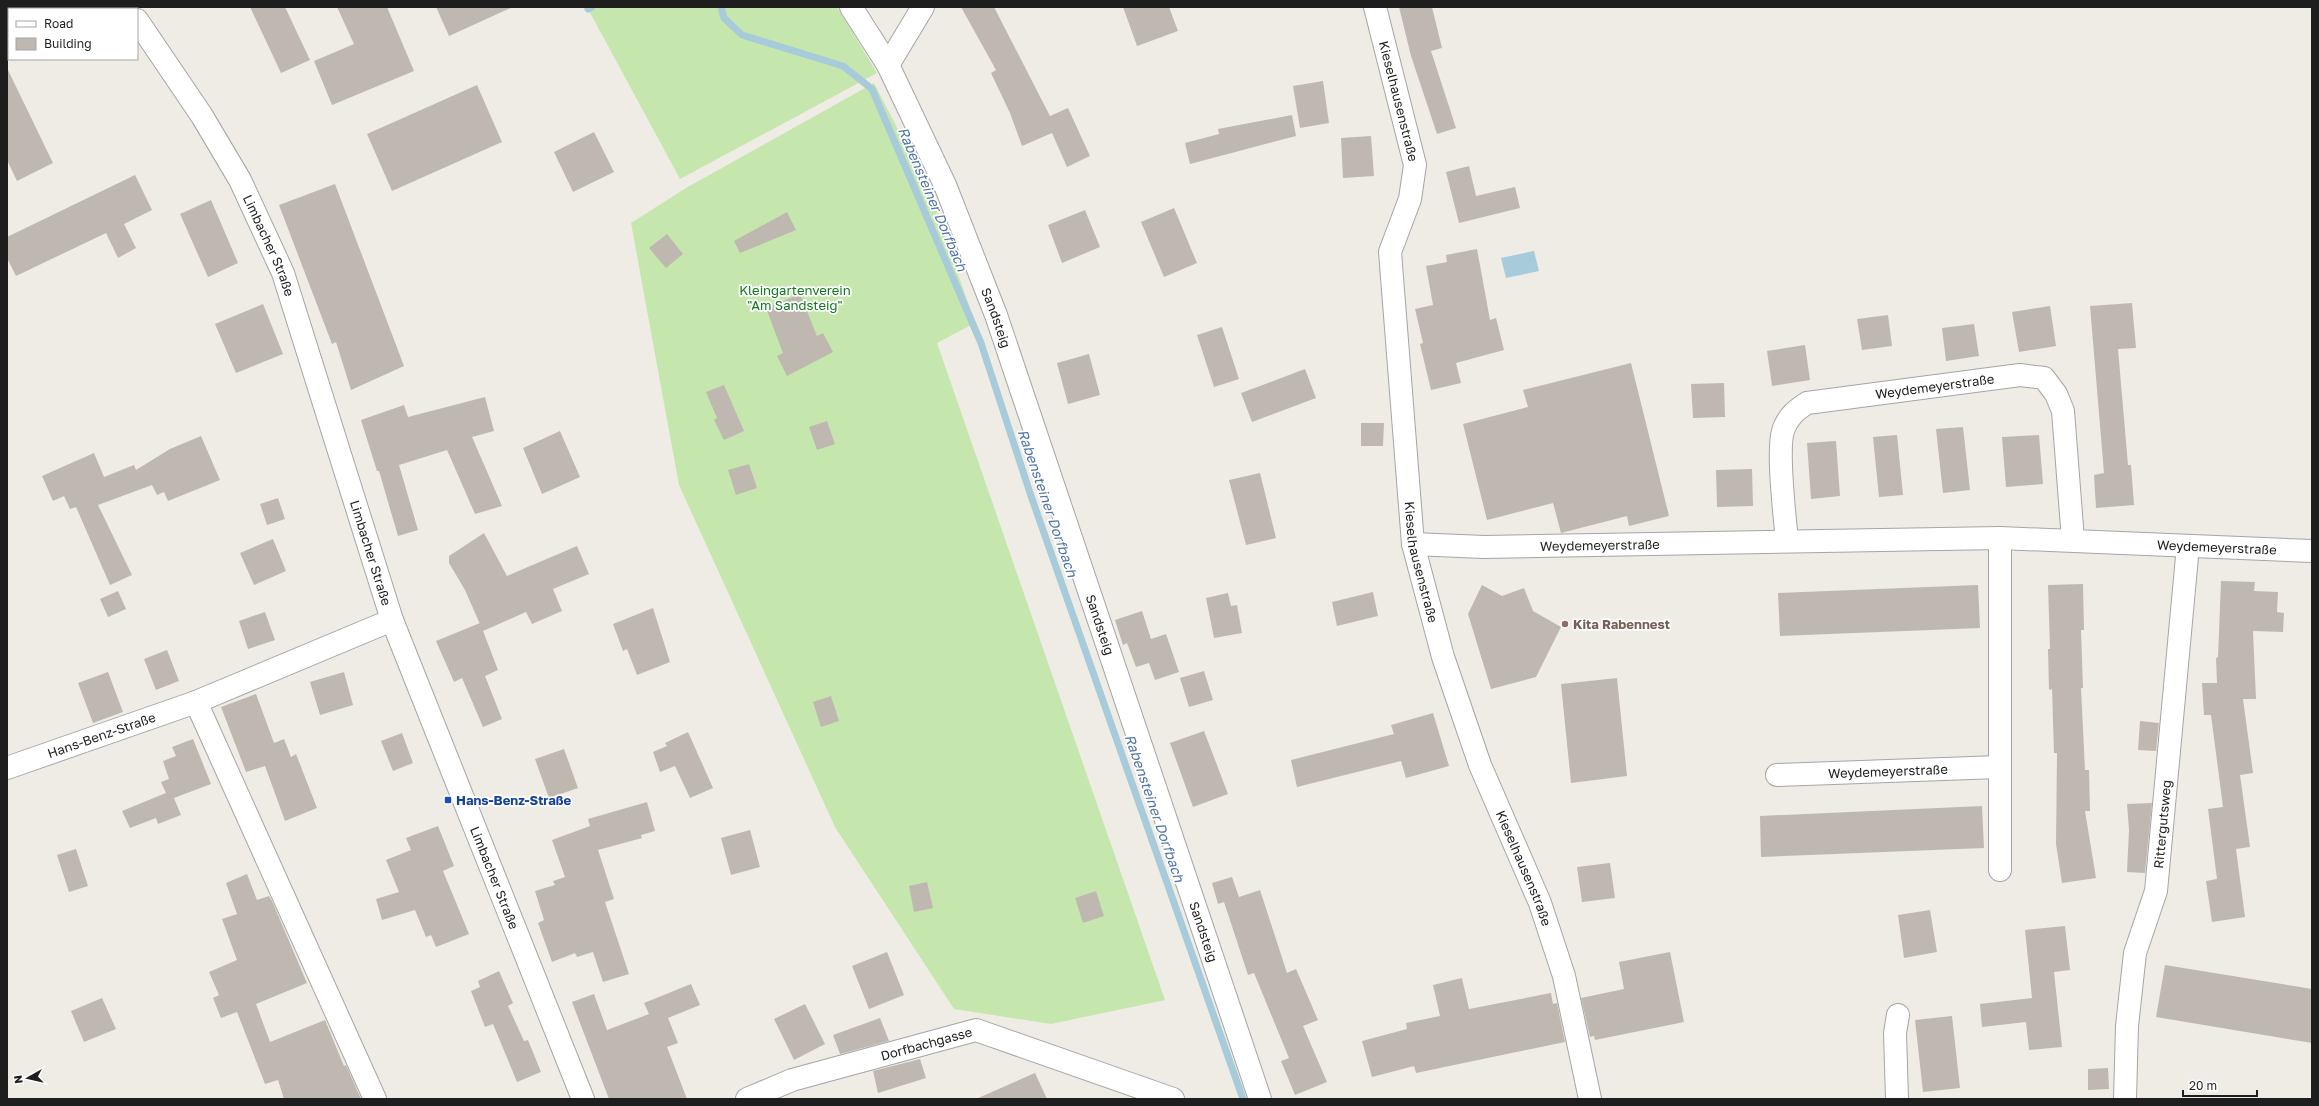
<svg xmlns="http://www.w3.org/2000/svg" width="2319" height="1106" font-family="'Golos Text',sans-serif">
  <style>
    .grass { fill: #c5e6ad }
    .water { fill: #a7cbda }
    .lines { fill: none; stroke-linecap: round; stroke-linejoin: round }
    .stream { stroke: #a7cbda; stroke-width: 7 }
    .building { fill: #bfb8b1 }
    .minor-casing { stroke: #a5a5a5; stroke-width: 24 }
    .minor { stroke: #fff; stroke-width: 22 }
    .education-dot { fill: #8d6e63; stroke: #fff; stroke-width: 1.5 }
    .transit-dot { fill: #1a4fb4; stroke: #fff; stroke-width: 1.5 }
    .labels { text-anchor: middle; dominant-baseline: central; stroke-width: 3.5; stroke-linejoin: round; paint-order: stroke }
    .street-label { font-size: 13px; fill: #1e1e1e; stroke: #fff }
    .park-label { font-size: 13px; fill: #117721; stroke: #fff }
    .education-label { font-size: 13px; font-weight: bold; fill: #785e54; stroke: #fff; text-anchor: start }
    .transit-label { font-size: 13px; font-weight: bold; fill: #164399; stroke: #fff; text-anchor: start }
    .water-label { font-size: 14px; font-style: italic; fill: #4f75a9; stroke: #fff }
  </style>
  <rect width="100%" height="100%" fill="#efece5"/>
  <path class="grass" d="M 587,7 L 837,7 L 877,73 L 680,179 Z
    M 874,83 L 929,190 L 975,323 L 937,343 L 1165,1000 L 1051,1024 L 954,1009 L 835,827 L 679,485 L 631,223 L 686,188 Z"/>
  <path class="water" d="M 1534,251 L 1539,271 L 1506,278 L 1501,258 Z"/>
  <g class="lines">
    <path class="stream" d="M 721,7 L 724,18 L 742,35 L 843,66 L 872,89 L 981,343 L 1031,496 L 1243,1099
      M 588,9 L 592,7"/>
  </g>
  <path class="building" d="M 250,7 L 285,7 L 310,60 L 281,73 Z
    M 337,7 L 387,7 L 414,71 L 332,105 L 314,61 L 354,44 Z
    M 436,7 L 513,7 L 449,36 Z
    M 961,7 L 994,7 L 1050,116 L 1068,108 L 1090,156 L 1067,167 L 1052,133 L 1022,146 L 1010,113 L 991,73 L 996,70 Z
    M 1123,7 L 1169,7 L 1178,31 L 1137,46 Z
    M 1399,7 L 1432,7 L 1442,48 L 1431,51 L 1456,128 L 1437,134 L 1411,56 Z
    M 7,68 L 53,163 L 17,181 L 7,160 Z
    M 1323,81 L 1329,123 L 1300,128 L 1293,86 Z
    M 477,85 L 502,142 L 392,191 L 367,134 Z
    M 1292,115 L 1296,136 L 1190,164 L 1185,143 L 1219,134 L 1218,129 Z
    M 594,132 L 614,172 L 573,192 L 554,152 Z
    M 1371,136 L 1374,176 L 1343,178 L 1341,138 Z
    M 1469,166 L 1476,196 L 1515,187 L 1520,208 L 1459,223 L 1446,172 Z
    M 135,175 L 152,210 L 124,224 L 136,248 L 118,258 L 106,233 L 16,276 L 7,258 L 7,237 Z
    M 335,184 L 404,366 L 351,390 L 336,342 L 332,344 L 279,205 Z
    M 211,200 L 238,263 L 208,277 L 180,214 Z
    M 1174,208 L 1197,263 L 1164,277 L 1141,222 Z
    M 1085,210 L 1100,247 L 1062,263 L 1048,225 Z
    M 787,212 L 796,230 L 740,253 L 734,241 Z
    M 667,234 L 683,254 L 666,268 L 649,248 Z
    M 1477,249 L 1490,320 L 1496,318 L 1504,350 L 1456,363 L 1461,383 L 1431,390 L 1420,344 L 1423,343 L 1415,309 L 1433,305 L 1426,266 L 1447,262 L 1446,255 Z
    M 800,294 L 817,336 L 823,333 L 833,352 L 787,376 L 777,356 L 783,353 L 766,308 Z
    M 2132,303 L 2136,348 L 2118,349 L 2128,465 L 2131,465 L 2134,505 L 2096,508 L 2094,475 L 2104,473 L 2090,306 Z
    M 263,304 L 283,354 L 236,373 L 215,324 Z
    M 2050,306 L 2056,346 L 2019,352 L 2012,312 Z
    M 1888,315 L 1892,346 L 1862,350 L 1857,319 Z
    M 1974,324 L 1979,356 L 1946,361 L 1942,328 Z
    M 1222,327 L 1239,379 L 1214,387 L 1197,335 Z
    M 1805,345 L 1810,380 L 1772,386 L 1767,351 Z
    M 1089,354 L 1100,395 L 1068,404 L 1057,363 Z
    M 1631,363 L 1669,516 L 1629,526 L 1627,516 L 1561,533 L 1553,503 L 1487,520 L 1463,424 L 1528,407 L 1523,390 Z
    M 1305,369 L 1316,398 L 1252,422 L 1241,393 Z
    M 1724,383 L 1725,417 L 1693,418 L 1691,384 Z
    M 724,385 L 744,431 L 724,440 L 714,420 L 717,418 L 706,392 Z
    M 485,397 L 494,431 L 472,437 L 502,506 L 475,514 L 447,450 L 399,465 L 418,530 L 398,536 L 379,471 L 377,471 L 361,420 L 404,405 L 408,417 Z
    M 827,421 L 835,444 L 817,450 L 809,427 Z
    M 1361,423 L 1384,423 L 1383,446 L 1361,446 Z
    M 1963,427 L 1970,490 L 1943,493 L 1936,429 Z
    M 560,431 L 580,477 L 542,494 L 523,448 Z
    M 1897,435 L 1903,495 L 1879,497 L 1873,437 Z
    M 2039,435 L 2043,484 L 2006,487 L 2002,437 Z
    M 201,436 L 220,480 L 168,501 L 164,492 L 157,495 L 152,485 L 98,505 L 132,575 L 110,585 L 76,507 L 70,509 L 64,496 L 53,501 L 42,476 L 94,453 L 104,477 L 134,465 L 136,470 L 170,449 Z
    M 1836,441 L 1840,496 L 1811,499 L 1807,443 Z
    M 749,464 L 757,488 L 736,495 L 728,470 Z
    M 1752,469 L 1753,506 L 1717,507 L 1716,470 Z
    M 1260,473 L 1276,538 L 1246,545 L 1229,480 Z
    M 278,498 L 285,519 L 267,525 L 260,504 Z
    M 484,533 L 507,576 L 577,546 L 589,574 L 553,589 L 562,611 L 532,624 L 526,612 L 483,631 L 465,590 L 449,563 L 449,556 Z
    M 273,539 L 286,571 L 254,585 L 240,553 Z
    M 2221,581 L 2255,582 L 2254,591 L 2278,592 L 2277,612 L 2284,613 L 2283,632 L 2253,631 L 2256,699 L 2243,699 L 2253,773 L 2240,775 L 2250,847 L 2236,849 L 2245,917 L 2212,922 L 2206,881 L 2217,879 L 2208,809 L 2223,807 L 2211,715 L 2204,715 L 2202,683 L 2217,683 L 2216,658 L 2218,657 Z
    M 2083,584 L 2084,630 L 2081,630 L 2083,688 L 2081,688 L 2085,770 L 2089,770 L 2090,811 L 2085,811 L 2096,878 L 2062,883 L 2056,844 L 2057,753 L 2054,753 L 2052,689 L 2049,690 L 2048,649 L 2050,649 L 2048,585 Z
    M 1482,585 L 1502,596 L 1524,588 L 1533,611 L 1561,627 L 1536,677 L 1491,689 L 1468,614 Z
    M 1978,585 L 1980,628 L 1780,636 L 1778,593 Z
    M 118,591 L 126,609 L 108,617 L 100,599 Z
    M 1373,592 L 1378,616 L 1337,626 L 1332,602 Z
    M 1228,593 L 1231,606 L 1237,605 L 1242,633 L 1214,638 L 1206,598 Z
    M 653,608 L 670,662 L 637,675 L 627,649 L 623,651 L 613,624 Z
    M 1142,611 L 1151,639 L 1166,634 L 1179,672 L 1155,680 L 1149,663 L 1136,667 L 1127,643 L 1123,645 L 1115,620 Z
    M 265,612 L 275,640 L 248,649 L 239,621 Z
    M 480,623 L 498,670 L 485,676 L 502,719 L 483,727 L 462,678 L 454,682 L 436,641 Z
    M 167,650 L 179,681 L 156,690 L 144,659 Z
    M 1204,671 L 1213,700 L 1189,707 L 1180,678 Z
    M 108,672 L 123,712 L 93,723 L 78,683 Z
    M 344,672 L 353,705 L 320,715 L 310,682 Z
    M 1617,678 L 1627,776 L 1571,783 L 1561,684 Z
    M 256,694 L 274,743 L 284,739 L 291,757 L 296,754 L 317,808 L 285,821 L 265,766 L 246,772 L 221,707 Z
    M 831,696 L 839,721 L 821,727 L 813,702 Z
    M 1433,713 L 1449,766 L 1406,778 L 1401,761 L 1297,787 L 1291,760 L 1394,734 L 1391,725 Z
    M 2140,721 L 2159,723 L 2156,751 L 2138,750 Z
    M 1204,731 L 1228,794 L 1193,807 L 1170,743 Z
    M 688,732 L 713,788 L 690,798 L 675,766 L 660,772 L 653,752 L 667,746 L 665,743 Z
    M 402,733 L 413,763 L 393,771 L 381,741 Z
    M 193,739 L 211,784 L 174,798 L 181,815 L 158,824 L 156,818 L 130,828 L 122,811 L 166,793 L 161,782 L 169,779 L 163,761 L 176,756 L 172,747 Z
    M 564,749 L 578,788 L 549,798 L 535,759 Z
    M 647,802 L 655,831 L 641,835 L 642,838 L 598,850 L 614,899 L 605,902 L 629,974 L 603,982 L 593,952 L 577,957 L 575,953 L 552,962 L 538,923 L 544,920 L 535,891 L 555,885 L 553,881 L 565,877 L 552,840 L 590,826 L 588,819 Z
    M 2152,803 L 2145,873 L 2127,872 L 2129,830 L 2127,804 Z
    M 1982,806 L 1984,848 L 1761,857 L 1760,816 Z
    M 438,826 L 454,866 L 443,871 L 469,934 L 436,947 L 431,935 L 426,937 L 415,910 L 382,920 L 376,899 L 399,892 L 386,860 L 411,850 L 406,838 Z
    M 750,830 L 760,867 L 731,875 L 721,838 Z
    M 76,849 L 88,886 L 69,892 L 57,855 Z
    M 1610,863 L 1615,898 L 1582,902 L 1577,867 Z
    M 247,874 L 257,900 L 269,896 L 272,901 L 307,983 L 256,1004 L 270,1042 L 325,1020 L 344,1066 L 346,1065 L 361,1099 L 284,1099 L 278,1080 L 265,1084 L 237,1012 L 221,1018 L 213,998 L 219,995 L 209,972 L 237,960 L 222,919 L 237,914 L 226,883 Z
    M 1232,877 L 1239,897 L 1218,904 L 1212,883 Z
    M 927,882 L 933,908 L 914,912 L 909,886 Z
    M 1260,890 L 1287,973 L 1296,969 L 1318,1020 L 1303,1026 L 1327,1082 L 1295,1095 L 1281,1061 L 1289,1058 L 1254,973 L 1248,975 L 1224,902 Z
    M 1096,891 L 1104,916 L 1083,923 L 1075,898 Z
    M 1930,910 L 1937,952 L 1904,958 L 1898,915 Z
    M 2065,926 L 2070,970 L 2054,972 L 2062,1047 L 2029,1050 L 2026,1022 L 1982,1027 L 1980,1004 L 2032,998 L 2025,930 Z
    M 887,952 L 904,995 L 869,1009 L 852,966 Z
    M 1670,952 L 1684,1022 L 1595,1040 L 1594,1036 L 1590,1037 L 1581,998 L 1624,989 L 1619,962 Z
    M 2165,965 L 2312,989 L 2312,1043 L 2156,1017 Z
    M 499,971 L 513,1003 L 508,1006 L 524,1041 L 528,1040 L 541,1072 L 517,1082 L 493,1024 L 485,1027 L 471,991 L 480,987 L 478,981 Z
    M 1462,978 L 1469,1009 L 1551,993 L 1553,1004 L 1557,1003 L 1565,1042 L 1416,1073 L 1414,1066 L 1372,1077 L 1362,1041 L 1407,1029 L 1406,1023 L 1440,1016 L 1433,985 Z
    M 691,984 L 700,1005 L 668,1018 L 678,1043 L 667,1047 L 687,1099 L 609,1099 L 572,1002 L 594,994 L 607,1030 L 649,1014 L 644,1003 Z
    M 102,998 L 116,1029 L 84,1042 L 71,1011 Z
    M 805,1004 L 825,1044 L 794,1060 L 774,1019 Z
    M 1952,1016 L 1960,1088 L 1923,1092 L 1915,1020 Z
    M 880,1018 L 889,1041 L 840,1054 L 833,1035 Z
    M 920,1059 L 926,1078 L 878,1093 L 873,1071 Z
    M 2108,1068 L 2109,1089 L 2088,1090 L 2088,1069 Z
    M 1035,1073 L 1047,1099 L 976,1099 Z"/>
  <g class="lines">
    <defs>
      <g id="minor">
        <path id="s1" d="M 851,7 L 888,65 L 945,185 L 996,315 L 1260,1099"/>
        <path id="s2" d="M 1375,7 L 1415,165 L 1410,199 L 1390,252 L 1413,544 L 1443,657 L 1480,765 L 1540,903 L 1564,976 L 1590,1099"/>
        <path id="s3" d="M 137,20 L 202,116 L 240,180 L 283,273 L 392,620 L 583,1099"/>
        <path d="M 888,65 L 923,7"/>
        <path id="s4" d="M 2000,538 L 2312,551"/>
        <path id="s5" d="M 1787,541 C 1785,518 1776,446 1784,428 C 1789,416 1796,410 1807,403 L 2020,375 L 2044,378 L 2056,394 L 2063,411 L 2073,540"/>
        <path id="s6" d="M 1413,544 L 1484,547 L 2000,538 L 2000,870"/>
        <path d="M 196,702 L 375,1099"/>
        <path id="s7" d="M 7,768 L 196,702 L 392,620"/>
        <path id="s8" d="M 1777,775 L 1999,767"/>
        <path id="s9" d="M 747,1099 L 792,1080 L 976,1030 L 1173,1099"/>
        <path d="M 1897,1099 L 1895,1033 L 1898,1015"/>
        <path id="s10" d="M 2125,1099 L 2127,1026 L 2135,953 L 2156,891 L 2188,546"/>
      </g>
    </defs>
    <use href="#minor" class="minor-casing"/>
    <use href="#minor" class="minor"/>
  </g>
  <circle class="education-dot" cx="1565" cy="624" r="4"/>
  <rect class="transit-dot" x="444" y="796" width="8" height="8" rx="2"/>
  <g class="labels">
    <g class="street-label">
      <text stroke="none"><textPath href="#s2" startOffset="97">Kieselhausenstraße</textPath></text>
      <text stroke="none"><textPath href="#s3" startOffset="262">Limbacher Straße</textPath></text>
      <text stroke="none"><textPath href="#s1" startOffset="344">Sandsteig</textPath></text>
      <text stroke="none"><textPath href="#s5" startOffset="277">Weydemeyerstraße</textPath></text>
      <text stroke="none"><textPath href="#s6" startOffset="187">Weydemeyerstraße</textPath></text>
      <text stroke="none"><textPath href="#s4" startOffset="217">Weydemeyerstraße</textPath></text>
      <text stroke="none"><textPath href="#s3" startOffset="586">Limbacher Straße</textPath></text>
      <text stroke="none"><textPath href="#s2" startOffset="566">Kieselhausenstraße</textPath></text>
      <text stroke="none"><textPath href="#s1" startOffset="668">Sandsteig</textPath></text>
      <text stroke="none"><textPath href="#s7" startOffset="100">Hans-Benz-Straße</textPath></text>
      <text stroke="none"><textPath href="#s8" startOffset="111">Weydemeyerstraße</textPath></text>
      <text stroke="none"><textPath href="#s10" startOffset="279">Rittergutsweg</textPath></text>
      <text stroke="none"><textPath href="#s2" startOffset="890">Kieselhausenstraße</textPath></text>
      <text stroke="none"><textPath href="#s3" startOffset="934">Limbacher Straße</textPath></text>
      <text stroke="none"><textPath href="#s1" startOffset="992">Sandsteig</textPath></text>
      <text stroke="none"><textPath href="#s9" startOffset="188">Dorfbachgasse</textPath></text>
    </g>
    <g class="park-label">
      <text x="795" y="290">Kleingartenverein<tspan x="795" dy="15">"Am Sandsteig"</tspan></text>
    </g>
    <g class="education-label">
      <text x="1573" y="624">Kita Rabennest</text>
    </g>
    <g class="transit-label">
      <text x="456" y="800">Hans-Benz-Straße</text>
    </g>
    <g class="water-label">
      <text transform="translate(933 199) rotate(67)">Rabensteiner Dorfbach</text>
      <text transform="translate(1048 503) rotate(71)">Rabensteiner Dorfbach</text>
      <text transform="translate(1155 808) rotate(71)">Rabensteiner Dorfbach</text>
    </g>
  </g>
  <rect width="2319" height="1106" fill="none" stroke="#1e1e1e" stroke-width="16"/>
  <rect x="8" y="8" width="130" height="52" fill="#ffffff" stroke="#a5a5a5"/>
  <rect x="16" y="21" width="20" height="6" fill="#ffffff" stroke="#a5a5a5"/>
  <text x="44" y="28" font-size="12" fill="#1e1e1e">Road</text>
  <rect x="16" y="38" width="20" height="12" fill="#bfb8b1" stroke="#a5a5a5"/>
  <text x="44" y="48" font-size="12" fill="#1e1e1e">Building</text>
  <g transform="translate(28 1078) rotate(262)" stroke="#ffffff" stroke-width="3" paint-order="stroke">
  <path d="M0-3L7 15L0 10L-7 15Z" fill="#1e1e1e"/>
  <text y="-6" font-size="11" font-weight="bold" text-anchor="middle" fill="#1e1e1e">N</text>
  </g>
  <path d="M2183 1090v6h74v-6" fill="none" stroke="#1e1e1e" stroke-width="2"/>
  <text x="2189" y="1090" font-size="12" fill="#1e1e1e" stroke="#ffffff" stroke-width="3" paint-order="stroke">20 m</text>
</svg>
